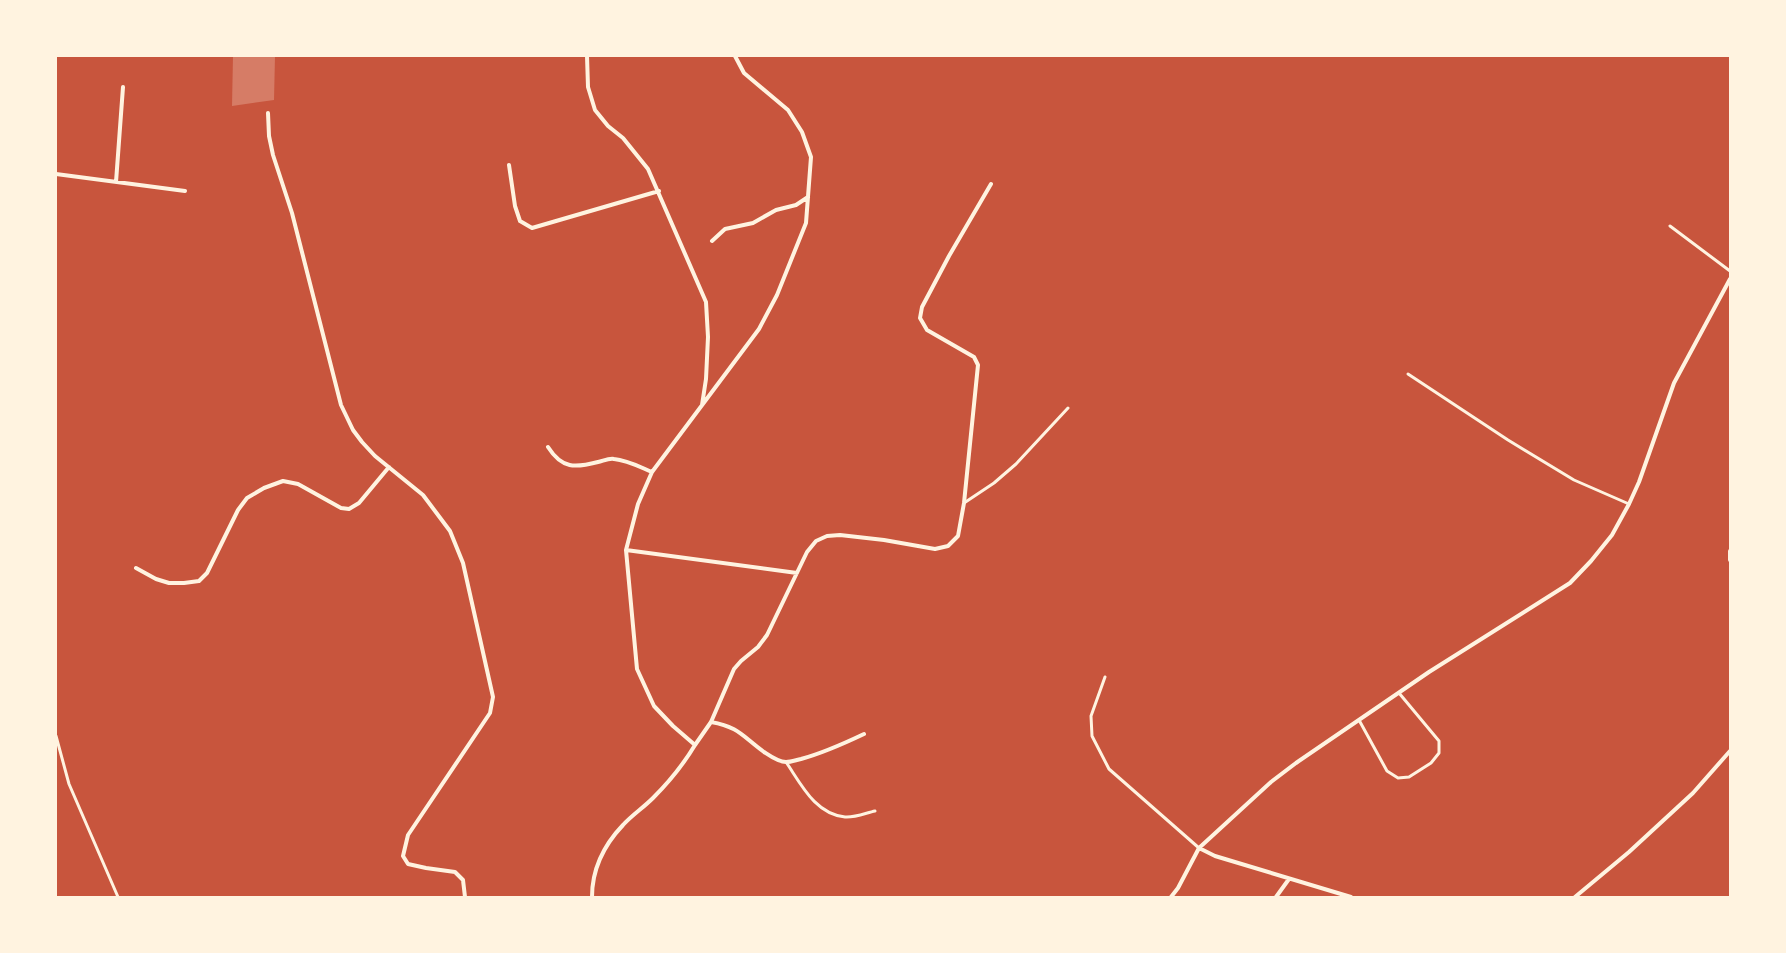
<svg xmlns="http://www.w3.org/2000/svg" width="1786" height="953" font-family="'Open Sans',sans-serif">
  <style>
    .building { fill: #d67c66 }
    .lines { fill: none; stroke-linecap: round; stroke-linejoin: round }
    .service { stroke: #fff3e0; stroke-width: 3 }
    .minor { stroke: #fff3e0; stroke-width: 4 }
  </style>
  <rect width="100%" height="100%" fill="#c8553d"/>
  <path class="building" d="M 233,56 L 275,56 L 274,100 L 232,106 Z"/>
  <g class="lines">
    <path class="service" d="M 1670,226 L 1730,271
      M 1408,374 L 1508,440 L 1574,480 L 1629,504
      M 964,503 L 994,483 L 1016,464 L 1068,408
      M 1105,677 L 1091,716 L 1092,736 L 1109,769 L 1199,848
      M 1359,720 L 1387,771 L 1398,778 L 1409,777 L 1431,763 L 1439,753 L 1439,741 L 1399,693
      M 56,736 L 69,784 L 118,897
      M 786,762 C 801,784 815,814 845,817 C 854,818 866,813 875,811"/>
    <path class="minor" d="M 587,56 L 588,87 L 595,110 L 608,126 L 623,138 L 648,169 L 706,302 L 708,337 L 706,379 L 702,405
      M 268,113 L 269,136 L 273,155 L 292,213 L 341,405 L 353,430 L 362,442 L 375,456 L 423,495 L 450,531 L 463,563 L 493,697 L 490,713 L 408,835 L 403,856 L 408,864 L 426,868 L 455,872 L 463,880 L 465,897
      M 509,165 L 515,206 L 520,221 L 532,228 L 659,191
      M 56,174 L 185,191
      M 116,182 L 123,87
      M 712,241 L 725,229 L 753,223 L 776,210 L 796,205 L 808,197
      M 548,447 C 562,469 575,468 598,462 C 603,461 609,458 614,459 C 627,460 640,467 652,472
      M 626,550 L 797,573
      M 1730,551 L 1730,560
      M 136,568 L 156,579 L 169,583 L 184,583 L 199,581 L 207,573 L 238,510 L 247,498 L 264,488 L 283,481 L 298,484 L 341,508 L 349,509 L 359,503 L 389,467
      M 711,722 C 739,727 742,736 764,752 C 770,756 778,762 786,762 C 791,762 796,760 801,759 C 823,753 843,744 864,734
      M 695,745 L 711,722 L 734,669 L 741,661 L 758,647 L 767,635 L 807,552 L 816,541 L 827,536 L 840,535 L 884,540 L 935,549 L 948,546 L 958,536 L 964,503 L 978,365 L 974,357 L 927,330 L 920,318 L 922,307 L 949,256 L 991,184
      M 1199,848 L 1215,856 L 1351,897
      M 592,897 C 592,869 604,845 623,825 C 632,815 643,808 653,798 C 669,782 683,765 695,745 L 673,726 L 654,706 L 637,669 L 626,550 L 638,504 L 652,472 L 759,329 L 777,295 L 806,223 L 811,157 L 802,132 L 788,110 L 744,73 L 735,56
      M 1171,897 L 1178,888 L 1199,848 L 1271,782 L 1296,763 L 1429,672 L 1570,583 L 1591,561 L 1612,535 L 1629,504 L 1639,482 L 1674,383 L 1730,279
      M 1276,897 L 1289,879
      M 1575,897 L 1629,852 L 1693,793 L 1730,751"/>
  </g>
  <rect width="1786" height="953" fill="none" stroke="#fff3e0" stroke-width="114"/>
</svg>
